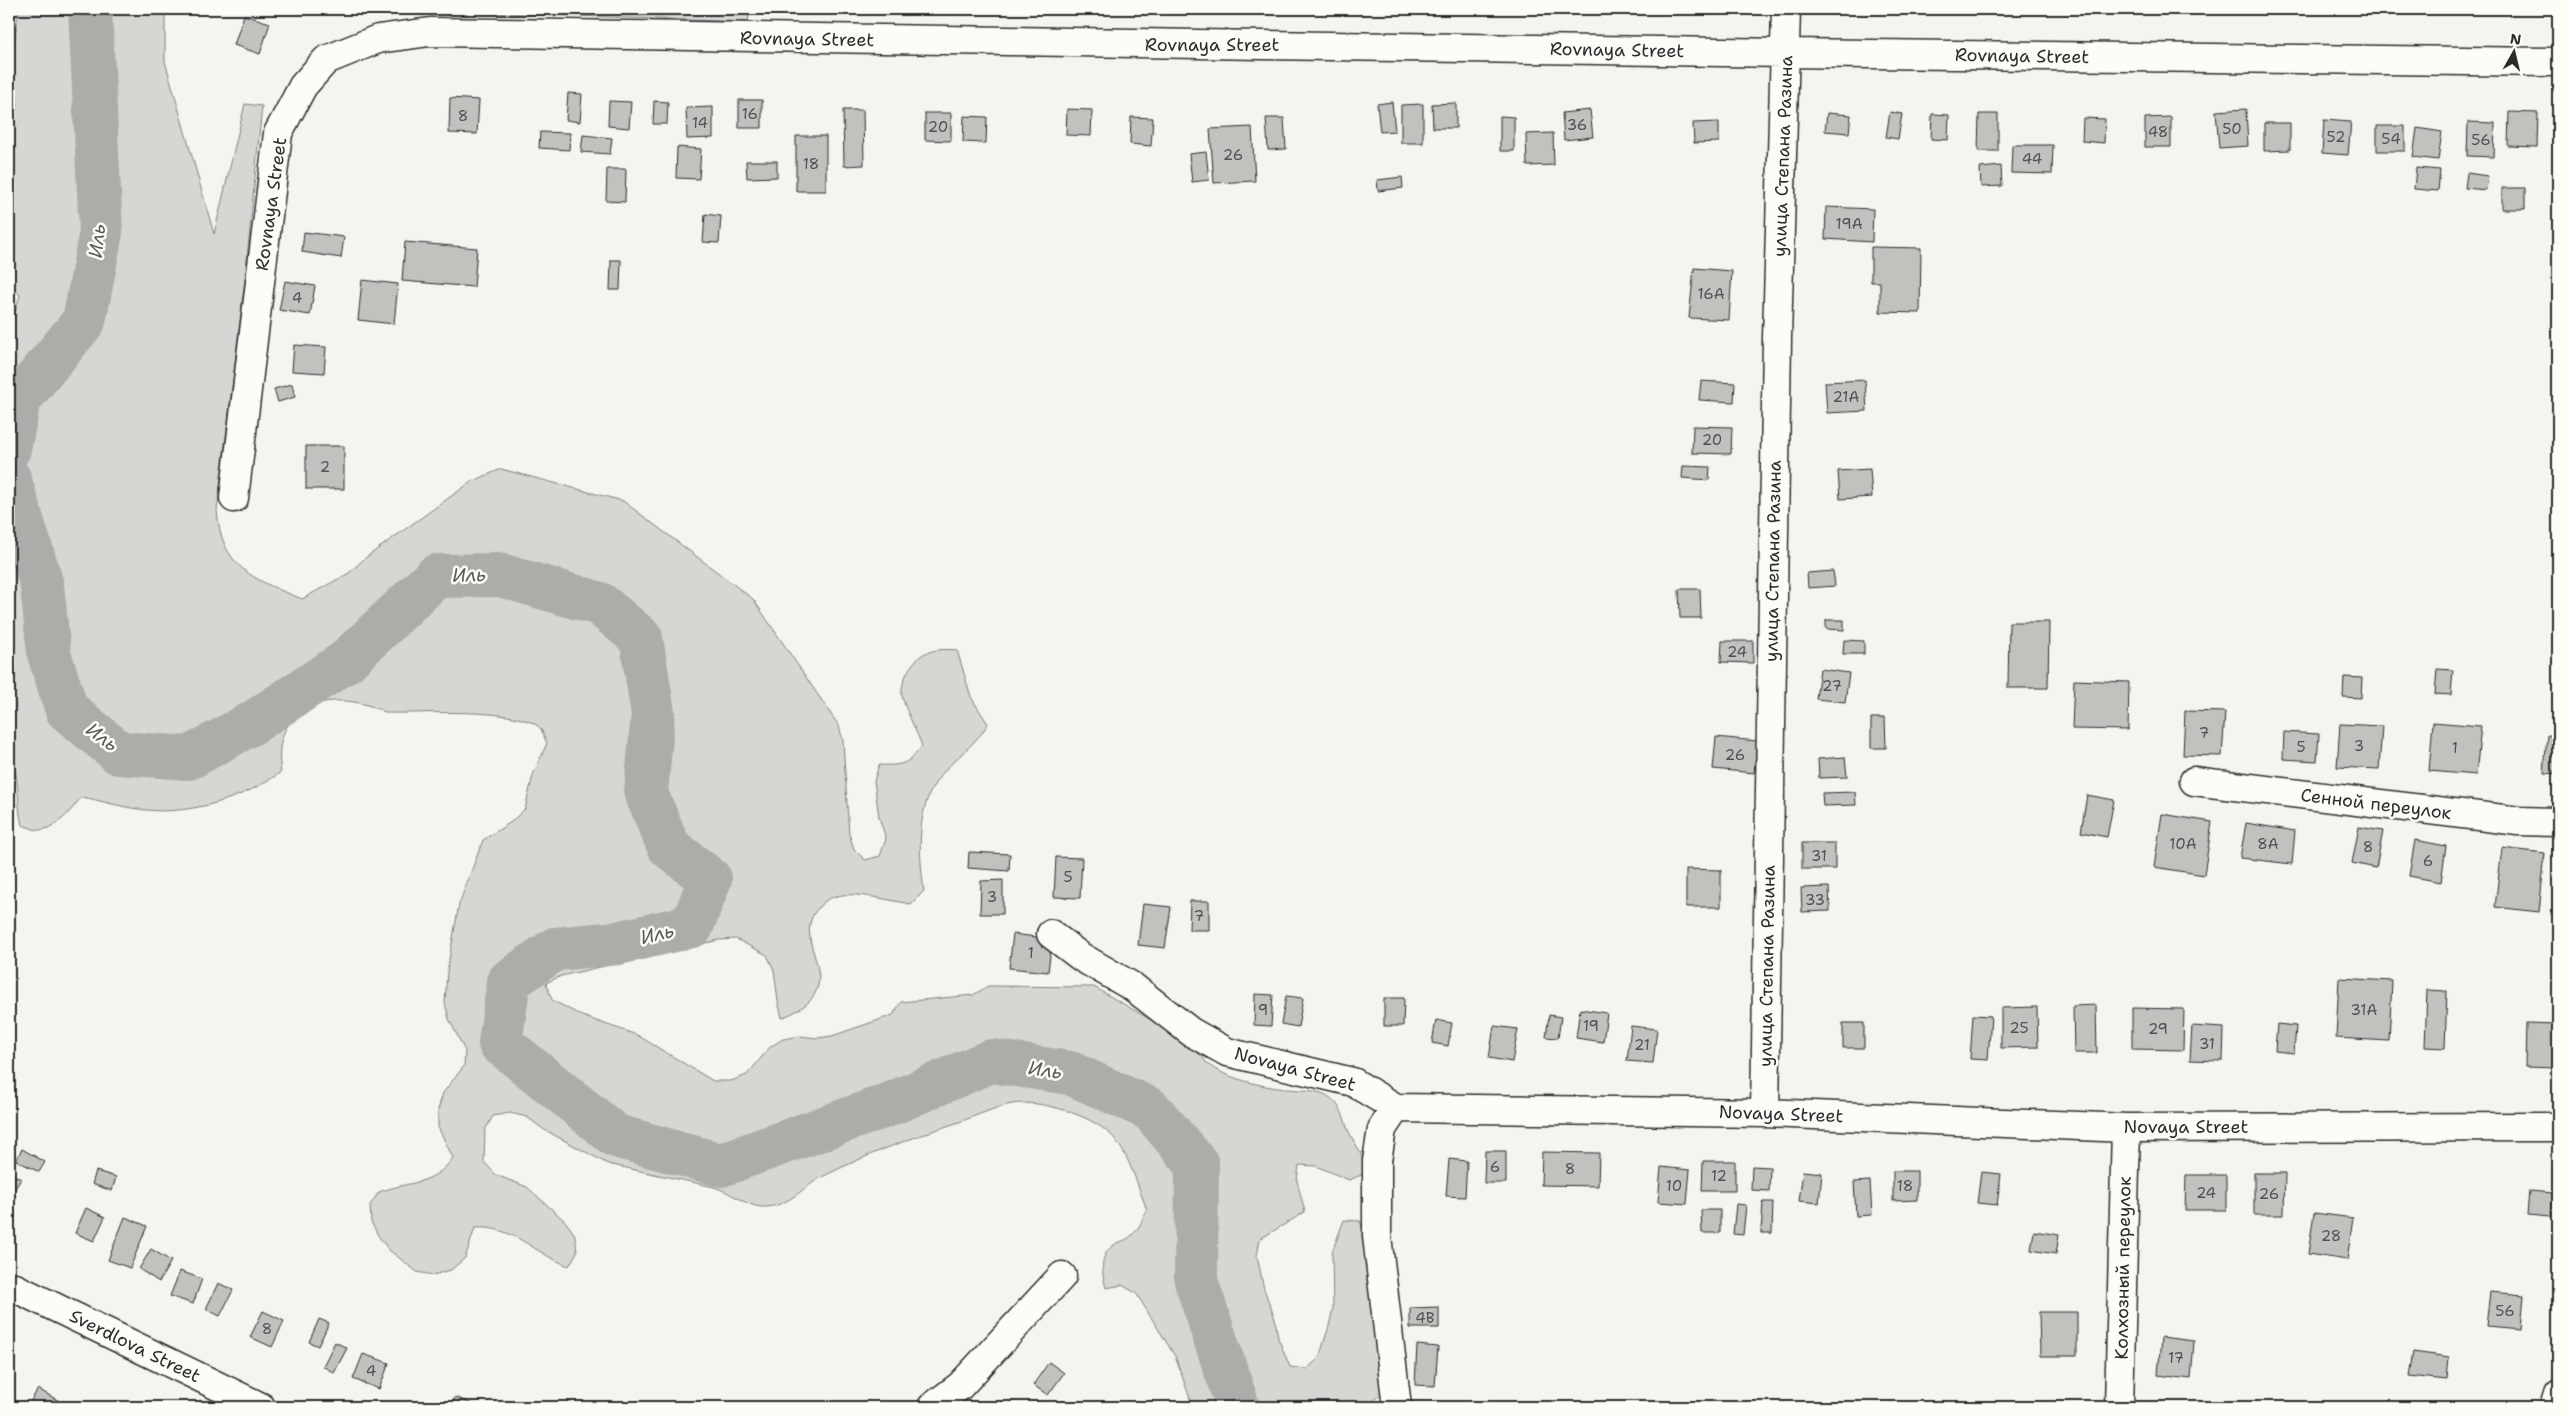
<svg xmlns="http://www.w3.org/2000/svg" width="2567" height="1416" font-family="'Shantell Sans',sans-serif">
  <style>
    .green { fill: #d7d6d2; stroke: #81807e }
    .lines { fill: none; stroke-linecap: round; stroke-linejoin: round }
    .river { stroke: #adaca9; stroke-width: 44 }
    .building { fill: #c2c1be; stroke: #2b2b2b }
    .minor-casing { stroke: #2b2b2b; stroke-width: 31 }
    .minor { stroke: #fdfcf7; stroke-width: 28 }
    .labels { text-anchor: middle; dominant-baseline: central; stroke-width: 5; stroke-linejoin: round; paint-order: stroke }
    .number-label { font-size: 15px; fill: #515050 }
    .street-label { font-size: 18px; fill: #2b2b2b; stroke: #fdfcf7 }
    .water-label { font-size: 19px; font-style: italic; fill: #585857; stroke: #fdfcf7 }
  </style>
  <rect width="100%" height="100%" fill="#f5f4ef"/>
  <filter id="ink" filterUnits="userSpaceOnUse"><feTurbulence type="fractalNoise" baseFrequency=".02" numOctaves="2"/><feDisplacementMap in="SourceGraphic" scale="10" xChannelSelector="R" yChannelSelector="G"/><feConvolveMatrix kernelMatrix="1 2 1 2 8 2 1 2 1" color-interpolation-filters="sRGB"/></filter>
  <g filter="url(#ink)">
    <path class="green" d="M 19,9 L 165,9 L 165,61 L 214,234 L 245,104 L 262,106 L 245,279 L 217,510 C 221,568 253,579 302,599 L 349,573 L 365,558 L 471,482 L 501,469 L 623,501 L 753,599 L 839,726 L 843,741 L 849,834 L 854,849 L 865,860 L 880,856 L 886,839 L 879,817 L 874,781 L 879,765 C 902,766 909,764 922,746 C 917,732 904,707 902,695 C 900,681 913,658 926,653 C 936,649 946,649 957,650 L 971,697 L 988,724 C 976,744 956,757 941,775 C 915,806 919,853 924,891 L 911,904 C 892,901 862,893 843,895 C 834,896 826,899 820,906 C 793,932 827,963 817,989 C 811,1005 797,1011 782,1018 L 778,1001 L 774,970 L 767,955 L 736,939 L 719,940 L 561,976 L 546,983 L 552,1000 L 582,1016 L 637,1035 L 713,1081 L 731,1081 L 747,1075 L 770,1047 L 783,1039 L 800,1036 L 817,1038 L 832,1036 L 893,1015 L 901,1002 L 973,995 L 988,986 L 1094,987 L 1198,1047 C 1200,1051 1202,1057 1205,1061 C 1218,1077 1267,1088 1288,1089 C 1304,1091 1321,1088 1334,1101 C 1344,1111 1344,1121 1349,1132 C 1358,1150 1364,1153 1364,1174 L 1349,1180 L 1316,1166 L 1299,1165 L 1297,1181 L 1305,1212 L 1260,1239 L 1257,1256 L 1264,1289 L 1275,1319 L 1278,1338 L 1290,1367 L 1307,1369 L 1319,1358 L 1329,1326 L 1333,1308 L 1332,1252 L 1344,1220 L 1360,1221 L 1366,1238 L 1392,1387 L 1365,1407 L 1193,1407 L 1175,1356 L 1136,1293 L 1122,1285 L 1106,1288 C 1101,1270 1099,1253 1117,1243 C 1122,1241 1127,1240 1131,1236 C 1139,1229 1143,1219 1147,1210 C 1138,1187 1130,1157 1114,1138 C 1095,1116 1041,1099 1012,1104 C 996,1107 978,1115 962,1121 C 914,1137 867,1154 822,1177 C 801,1188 788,1208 762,1207 C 746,1206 731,1192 714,1187 L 608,1164 L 543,1129 L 527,1117 L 510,1113 L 493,1116 L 485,1130 L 484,1162 L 496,1175 L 527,1187 L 565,1221 L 575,1235 L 577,1252 L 569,1266 C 533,1253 513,1225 475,1228 L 465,1258 L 451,1270 L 433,1275 L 417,1272 L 389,1250 L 379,1237 L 371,1222 L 370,1205 L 379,1192 C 409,1181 433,1186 453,1158 L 438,1127 L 438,1110 L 443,1093 L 464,1066 L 465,1051 L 449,1019 L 445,1003 L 447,971 L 459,904 L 483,840 L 511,822 L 525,809 L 533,775 L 547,743 C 544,738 543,730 538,726 C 511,707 423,714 387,713 C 335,686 269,703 281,772 C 246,798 190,815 146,810 C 124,808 103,801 81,797 C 72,810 55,831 37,830 C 32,829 26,826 22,825 C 16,803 21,774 9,755 L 9,333 L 20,295 L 9,285 L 9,132 L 18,104 C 5,74 15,40 19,9 Z
      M 445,9 L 750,9 L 748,22 L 457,12 Z"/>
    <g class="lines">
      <path class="river" d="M 9,449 L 19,400 L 84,321 L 101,232 L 90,9
        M 9,478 L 42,585 L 49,654 L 67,710 L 119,753 L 189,758 L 254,722 L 345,662 L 436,576 L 500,575 L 600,604 L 641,638 L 653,713 L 646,793 L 669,847 L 710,879 L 692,926 L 618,943 L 555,949 L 509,981 L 500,1043 L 616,1136 L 721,1165 L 888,1105 L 991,1061 L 1070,1073 L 1150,1109 L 1197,1164 L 1196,1281 L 1238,1407"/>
    </g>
    <path class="building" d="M 244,15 L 270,23 L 260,54 L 234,45 Z
      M 568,93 L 582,94 L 580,122 L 566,120 Z
      M 450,98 L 479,100 L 477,134 L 449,133 Z
      M 739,100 L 762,100 L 762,128 L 739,128 Z
      M 609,101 L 631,102 L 629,128 L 608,126 Z
      M 654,101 L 668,102 L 667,124 L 653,124 Z
      M 1392,102 L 1395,131 L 1380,132 L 1377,104 Z
      M 1456,103 L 1456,128 L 1433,128 L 1432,104 Z
      M 1423,104 L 1423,143 L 1401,143 L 1401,105 Z
      M 713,107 L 713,138 L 687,139 L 686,108 Z
      M 1067,109 L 1092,110 L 1091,136 L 1066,135 Z
      M 2246,109 L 2248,146 L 2219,148 L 2216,111 Z
      M 843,110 L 863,110 L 864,165 L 844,166 Z
      M 1590,110 L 1593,137 L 1564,140 L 1562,113 Z
      M 1890,112 L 1902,114 L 1898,139 L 1886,137 Z
      M 2509,112 L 2538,113 L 2537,147 L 2508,146 Z
      M 925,113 L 951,113 L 951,141 L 925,140 Z
      M 1827,113 L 1851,115 L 1849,133 L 1825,131 Z
      M 1932,114 L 1949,115 L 1948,140 L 1931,139 Z
      M 1979,114 L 1998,114 L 1998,151 L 1978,151 Z
      M 964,116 L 987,117 L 986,143 L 963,142 Z
      M 1500,116 L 1514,117 L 1514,151 L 1500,151 Z
      M 1131,117 L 1153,118 L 1151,146 L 1130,144 Z
      M 2171,117 L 2171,147 L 2145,147 L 2145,118 Z
      M 1266,118 L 1284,118 L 1286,149 L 1268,150 Z
      M 2083,118 L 2105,119 L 2104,143 L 2082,141 Z
      M 2324,120 L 2351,122 L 2348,155 L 2322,153 Z
      M 1719,122 L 1719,142 L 1694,143 L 1693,123 Z
      M 2468,122 L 2495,123 L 2494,157 L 2467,156 Z
      M 2264,123 L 2290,123 L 2290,150 L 2264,151 Z
      M 2377,126 L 2405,126 L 2405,151 L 2377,151 Z
      M 1252,127 L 1255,181 L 1214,183 L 1210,129 Z
      M 2417,128 L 2442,132 L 2438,160 L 2413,157 Z
      M 540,132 L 570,133 L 569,150 L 539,148 Z
      M 1553,133 L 1554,165 L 1527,166 L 1526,134 Z
      M 583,135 L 612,138 L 610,154 L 581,152 Z
      M 796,136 L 826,136 L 826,191 L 796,191 Z
      M 2012,145 L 2053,145 L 2052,174 L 2011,173 Z
      M 677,147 L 701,149 L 699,179 L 676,178 Z
      M 1206,152 L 1209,180 L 1192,182 L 1189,154 Z
      M 746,161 L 777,161 L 777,177 L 747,178 Z
      M 2001,166 L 2002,186 L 1981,187 L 1980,168 Z
      M 2416,168 L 2440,170 L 2438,191 L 2414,189 Z
      M 607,169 L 626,169 L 625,202 L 606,201 Z
      M 2467,173 L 2488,176 L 2486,190 L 2465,188 Z
      M 1402,177 L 1403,188 L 1378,191 L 1377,180 Z
      M 2502,188 L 2525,188 L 2525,209 L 2502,209 Z
      M 1826,207 L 1873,209 L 1872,242 L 1825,239 Z
      M 705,214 L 721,216 L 719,243 L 703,242 Z
      M 304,232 L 344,237 L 341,258 L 302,252 Z
      M 405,242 L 477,248 L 474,287 L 402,281 Z
      M 1871,247 L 1921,248 L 1920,313 L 1880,312 L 1880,282 L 1871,282 Z
      M 611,260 L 621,260 L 620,290 L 610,290 Z
      M 1694,268 L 1732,271 L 1729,320 L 1689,318 Z
      M 362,280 L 398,284 L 394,324 L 358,320 Z
      M 285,281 L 315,286 L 310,315 L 279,310 Z
      M 294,345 L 326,347 L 324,373 L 292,371 Z
      M 1865,380 L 1867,411 L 1827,413 L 1825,382 Z
      M 1701,381 L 1735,383 L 1734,402 L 1699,400 Z
      M 292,384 L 295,397 L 278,402 L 274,389 Z
      M 1693,426 L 1732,427 L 1731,454 L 1692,453 Z
      M 306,446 L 344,446 L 344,489 L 306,489 Z
      M 1683,466 L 1710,467 L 1709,480 L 1682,478 Z
      M 1870,469 L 1872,497 L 1840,499 L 1838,471 Z
      M 1833,571 L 1835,586 L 1808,588 L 1807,573 Z
      M 1679,589 L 1700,589 L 1701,618 L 1680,618 Z
      M 1826,620 L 1844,620 L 1844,630 L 1826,629 Z
      M 2009,622 L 2049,622 L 2048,688 L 2008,688 Z
      M 1844,640 L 1864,641 L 1864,654 L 1843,654 Z
      M 1722,641 L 1753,641 L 1753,663 L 1721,662 Z
      M 1820,669 L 1849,673 L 1845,702 L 1816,699 Z
      M 2437,669 L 2453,670 L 2451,695 L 2435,694 Z
      M 2344,677 L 2362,678 L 2361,698 L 2343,697 Z
      M 2074,680 L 2129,682 L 2128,730 L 2072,729 Z
      M 2185,711 L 2225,712 L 2222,756 L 2183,755 Z
      M 1871,718 L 1885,718 L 1886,748 L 1871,748 Z
      M 2433,722 L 2481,726 L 2476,775 L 2429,771 Z
      M 2340,724 L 2382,726 L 2379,769 L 2337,767 Z
      M 2284,732 L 2319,734 L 2317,761 L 2283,759 Z
      M 2547,735 L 2558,736 L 2558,774 L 2544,773 Z
      M 1716,737 L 1757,741 L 1754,773 L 1713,769 Z
      M 1845,757 L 1847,777 L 1819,778 L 1818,759 Z
      M 1855,792 L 1856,805 L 1823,806 L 1822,793 Z
      M 2087,795 L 2114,800 L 2107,837 L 2081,832 Z
      M 2162,814 L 2212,822 L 2204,875 L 2154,867 Z
      M 2246,823 L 2295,831 L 2292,864 L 2240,858 Z
      M 2359,827 L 2383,831 L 2376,868 L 2352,863 Z
      M 2415,840 L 2446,846 L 2441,882 L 2409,876 Z
      M 1802,843 L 1835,843 L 1835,869 L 1802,869 Z
      M 2502,848 L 2545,853 L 2539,912 L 2495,907 Z
      M 969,852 L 1010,854 L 1009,871 L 968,868 Z
      M 1056,857 L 1082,858 L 1080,898 L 1054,897 Z
      M 1686,869 L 1721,870 L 1721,907 L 1686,907 Z
      M 1003,880 L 1003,914 L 980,914 L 981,881 Z
      M 1829,887 L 1830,911 L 1802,912 L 1801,888 Z
      M 1190,901 L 1209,901 L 1209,930 L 1189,930 Z
      M 1143,904 L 1171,907 L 1165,948 L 1138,945 Z
      M 1013,934 L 1052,939 L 1048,972 L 1009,968 Z
      M 2339,978 L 2392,981 L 2389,1041 L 2336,1038 Z
      M 2427,990 L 2447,991 L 2445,1048 L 2425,1047 Z
      M 1255,994 L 1273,995 L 1271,1026 L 1254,1025 Z
      M 1286,996 L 1303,998 L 1298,1027 L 1281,1024 Z
      M 1384,998 L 1404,998 L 1403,1026 L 1384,1026 Z
      M 2096,1005 L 2097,1053 L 2074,1053 L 2073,1006 Z
      M 2037,1007 L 2038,1047 L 2001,1048 L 2001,1008 Z
      M 2132,1008 L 2184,1009 L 2183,1050 L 2132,1049 Z
      M 1580,1009 L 1607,1013 L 1603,1042 L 1576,1038 Z
      M 1549,1015 L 1561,1017 L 1558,1038 L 1546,1037 Z
      M 1973,1015 L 1991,1016 L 1988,1060 L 1970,1059 Z
      M 1436,1020 L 1452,1023 L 1448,1046 L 1432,1043 Z
      M 1843,1023 L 1864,1023 L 1864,1048 L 1843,1048 Z
      M 2526,1023 L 2558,1024 L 2558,1068 L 2525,1067 Z
      M 2277,1024 L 2296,1026 L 2294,1053 L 2275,1051 Z
      M 1494,1026 L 1518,1029 L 1512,1062 L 1489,1058 Z
      M 1631,1026 L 1657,1029 L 1653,1063 L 1627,1061 Z
      M 2192,1026 L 2224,1028 L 2223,1061 L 2190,1060 Z
      M 22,1149 L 45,1162 L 39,1172 L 16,1160 Z
      M 1485,1151 L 1506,1151 L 1506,1183 L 1484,1183 Z
      M 1542,1152 L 1599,1153 L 1598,1186 L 1541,1185 Z
      M 1449,1159 L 1467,1161 L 1465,1197 L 1446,1196 Z
      M 1703,1161 L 1735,1161 L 1735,1191 L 1702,1191 Z
      M 1752,1166 L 1770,1167 L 1769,1191 L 1751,1190 Z
      M 1661,1167 L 1690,1170 L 1687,1204 L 1658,1202 Z
      M 96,1171 L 116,1177 L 112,1191 L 92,1184 Z
      M 1803,1171 L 1822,1173 L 1819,1203 L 1799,1201 Z
      M 1893,1171 L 1917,1171 L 1917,1200 L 1893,1201 Z
      M 9,1172 L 21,1179 L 9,1198 Z
      M 1981,1172 L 2001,1174 L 1997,1205 L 1977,1203 Z
      M 2254,1173 L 2285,1173 L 2284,1215 L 2254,1215 Z
      M 2186,1175 L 2226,1175 L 2226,1210 L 2185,1210 Z
      M 1870,1181 L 1872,1215 L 1856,1216 L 1854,1182 Z
      M 2529,1191 L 2553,1193 L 2551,1217 L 2527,1215 Z
      M 1763,1202 L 1773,1202 L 1772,1233 L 1761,1233 Z
      M 1736,1204 L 1746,1205 L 1743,1235 L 1733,1234 Z
      M 86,1208 L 105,1217 L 94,1241 L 75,1233 Z
      M 1701,1210 L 1720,1210 L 1720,1233 L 1702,1233 Z
      M 2314,1213 L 2353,1218 L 2347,1260 L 2308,1254 Z
      M 125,1217 L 147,1226 L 130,1268 L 108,1260 Z
      M 2034,1231 L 2059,1235 L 2056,1254 L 2031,1250 Z
      M 151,1249 L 171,1261 L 159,1282 L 139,1269 Z
      M 180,1271 L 202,1279 L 193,1304 L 170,1296 Z
      M 218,1283 L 233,1290 L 220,1316 L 206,1309 Z
      M 2490,1292 L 2524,1295 L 2521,1329 L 2486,1326 Z
      M 1439,1307 L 1439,1328 L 1410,1328 L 1410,1308 Z
      M 263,1311 L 284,1321 L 272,1347 L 250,1337 Z
      M 2039,1312 L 2077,1312 L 2077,1356 L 2040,1356 Z
      M 319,1319 L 329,1323 L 318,1346 L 309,1342 Z
      M 2161,1337 L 2194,1341 L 2191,1379 L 2158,1375 Z
      M 335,1342 L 347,1348 L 334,1373 L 323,1366 Z
      M 1417,1345 L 1438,1347 L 1435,1386 L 1415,1385 Z
      M 2413,1352 L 2449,1357 L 2447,1380 L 2409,1376 Z
      M 363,1354 L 389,1363 L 379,1389 L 353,1379 Z
      M 1049,1362 L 1064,1373 L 1048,1395 L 1033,1385 Z
      M 38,1389 L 59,1401 L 55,1407 L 27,1407 Z
      M 455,1397 L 477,1406 L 477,1407 L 451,1407 Z"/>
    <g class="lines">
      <defs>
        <path id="minor" d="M 234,498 L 278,133 L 303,86 L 326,60 L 378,39 L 430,32 L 1786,53 L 2558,62
          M 2194,781 L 2519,821 L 2558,822
          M 1051,934 L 1081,957 L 1133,987 L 1191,1032 L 1227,1052 L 1353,1082 L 1396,1108 L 1765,1113 L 2126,1128 L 2558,1127
          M 1396,1108 L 1382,1129 L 1377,1161 L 1377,1236 L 1397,1407
          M 1765,1113 L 1777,338 L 1786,9
          M 9,1285 L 261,1407
          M 932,1407 L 960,1386 L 1062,1276
          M 2119,1407 L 2126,1128
          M 2554,1407 L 2558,1394"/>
      </defs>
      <use href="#minor" class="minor-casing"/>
      <use href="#minor" class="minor"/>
    </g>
  </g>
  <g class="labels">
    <g class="number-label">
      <text x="750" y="114">16</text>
      <text x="463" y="116">8</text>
      <text x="700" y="123">14</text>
      <text x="1577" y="125">36</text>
      <text x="938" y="127">20</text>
      <text x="2232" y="129">50</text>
      <text x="2158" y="132">48</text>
      <text x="2336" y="137">52</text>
      <text x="2391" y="139">54</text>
      <text x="2481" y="140">56</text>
      <text x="1233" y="155">26</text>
      <text x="2032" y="159">44</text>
      <text x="811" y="164">18</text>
      <text x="1849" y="224">19А</text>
      <text x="1711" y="294">16А</text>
      <text x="297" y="298">4</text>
      <text x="1846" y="397">21А</text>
      <text x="1712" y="440">20</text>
      <text x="325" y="467">2</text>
      <text x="1737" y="652">24</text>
      <text x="1832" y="686">27</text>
      <text x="2204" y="733">7</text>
      <text x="2359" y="746">3</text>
      <text x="2301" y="747">5</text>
      <text x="2455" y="748">1</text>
      <text x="1735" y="755">26</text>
      <text x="2183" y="844">10А</text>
      <text x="2268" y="844">8А</text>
      <text x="2368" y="847">8</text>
      <text x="1819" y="856">31</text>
      <text x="2428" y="861">6</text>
      <text x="1068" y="877">5</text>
      <text x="992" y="897">3</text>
      <text x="1815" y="900">33</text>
      <text x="1199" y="916">7</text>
      <text x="1031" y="953">1</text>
      <text x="1263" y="1010">9</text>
      <text x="2364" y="1010">31А</text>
      <text x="1591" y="1026">19</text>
      <text x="2019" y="1028">25</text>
      <text x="2158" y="1029">29</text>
      <text x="2207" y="1044">31</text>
      <text x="1642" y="1045">21</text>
      <text x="1495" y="1167">6</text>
      <text x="1570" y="1169">8</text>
      <text x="1719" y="1176">12</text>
      <text x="1674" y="1186">10</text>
      <text x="1905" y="1186">18</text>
      <text x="2206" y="1193">24</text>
      <text x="2269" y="1194">26</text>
      <text x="2331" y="1236">28</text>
      <text x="2505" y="1311">56</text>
      <text x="1425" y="1318">4В</text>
      <text x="267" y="1329">8</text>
      <text x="2176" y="1358">17</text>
      <text x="371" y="1371">4</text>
    </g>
    <g class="street-label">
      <text transform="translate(807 39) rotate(1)">Rovnaya Street</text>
      <text x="1212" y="45">Rovnaya Street</text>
      <text transform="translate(1617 50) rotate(1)">Rovnaya Street</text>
      <text transform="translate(2022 56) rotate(1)">Rovnaya Street</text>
      <text transform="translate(1783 156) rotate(-88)">улица Степана Разина</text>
      <text transform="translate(271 204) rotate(-82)">Rovnaya Street</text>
      <text transform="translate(1773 561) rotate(-89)">улица Степана Разина</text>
      <text transform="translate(2376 804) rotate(7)">Сенной переулок</text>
      <text transform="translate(1767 966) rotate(-89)">улица Степана Разина</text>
      <text transform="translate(1295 1069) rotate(15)">Novaya Street</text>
      <text transform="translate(1781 1114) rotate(2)">Novaya Street</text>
      <text x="2186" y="1127">Novaya Street</text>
      <text transform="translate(2123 1268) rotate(-89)">Колхозный переулок</text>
      <text transform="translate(135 1346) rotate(26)">Sverdlova Street</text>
    </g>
    <g class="water-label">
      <text transform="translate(97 241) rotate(-83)">Иль</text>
      <text transform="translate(469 575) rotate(-1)">Иль</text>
      <text transform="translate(102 737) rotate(37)">Иль</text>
      <text transform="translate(657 934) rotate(-13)">Иль</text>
      <text transform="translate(1045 1070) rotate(9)">Иль</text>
    </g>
  </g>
  <rect width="2567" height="1416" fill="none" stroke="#fdfcf7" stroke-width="30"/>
  <rect x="15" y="15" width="2537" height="1386" fill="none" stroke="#2b2b2b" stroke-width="2" filter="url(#ink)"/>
  <g transform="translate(2514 52) rotate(8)" stroke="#fdfcf7" stroke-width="4" paint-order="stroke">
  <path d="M0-4L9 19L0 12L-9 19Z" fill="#2b2b2b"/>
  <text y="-8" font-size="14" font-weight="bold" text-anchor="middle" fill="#2b2b2b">N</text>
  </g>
</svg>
